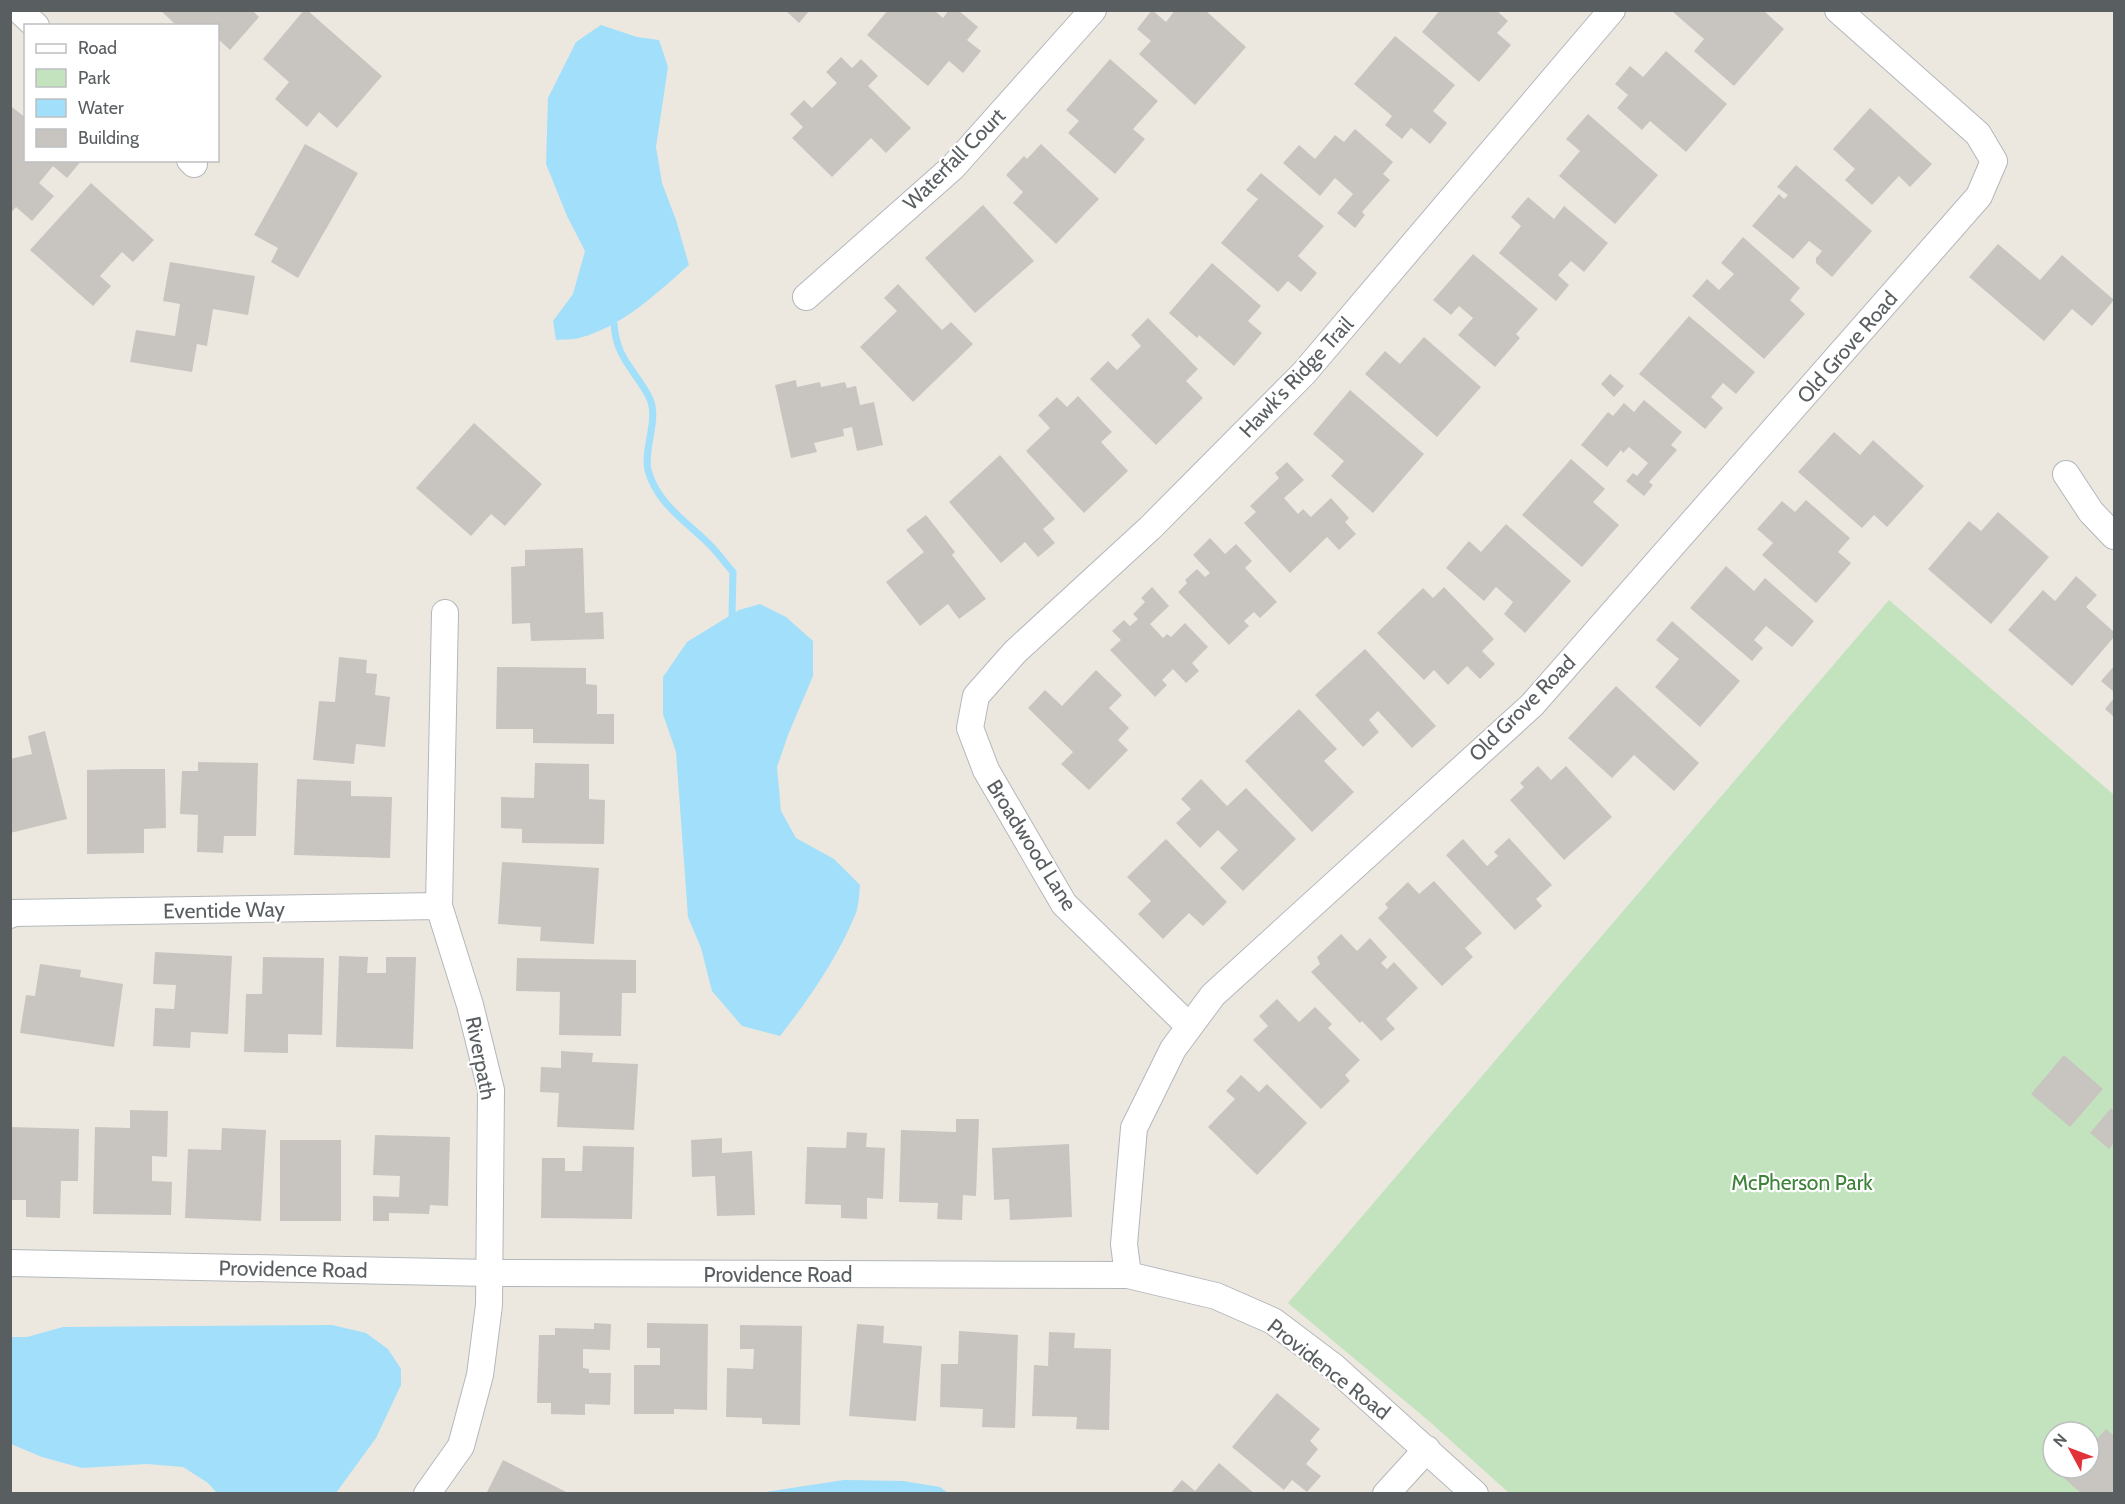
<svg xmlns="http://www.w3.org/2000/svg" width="2125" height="1504" font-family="Cabin,sans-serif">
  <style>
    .green { fill: #c2e3bd; fill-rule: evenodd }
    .water { fill: #a1dffb }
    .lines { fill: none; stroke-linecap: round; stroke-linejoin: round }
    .stream { stroke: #a1dffb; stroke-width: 7 }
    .building { fill: #c8c5c0 }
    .minor-casing { stroke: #b3b7bb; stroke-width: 28 }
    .minor { stroke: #fff; stroke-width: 26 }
    .labels { text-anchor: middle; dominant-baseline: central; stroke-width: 4.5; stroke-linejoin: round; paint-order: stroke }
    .street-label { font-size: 21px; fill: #595e61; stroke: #fff }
    .park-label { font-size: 21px; fill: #3d8238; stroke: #fff }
  </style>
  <rect width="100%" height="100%" fill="#ece8e0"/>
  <path class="green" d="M 1889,600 L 2114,795 L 2114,1493 L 1509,1493 L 1430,1422 L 1288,1303 ZM 2053,1432 L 2089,1432 L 2089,1468 L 2053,1468 Z"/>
  <path class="water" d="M 601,25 L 637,37 L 659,40 L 668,67 L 656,147 L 662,183 L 676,220 L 689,265 C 657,293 622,327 579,338 C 572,340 563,339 556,340 L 553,321 L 573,294 L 585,251 L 567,216 L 546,164 L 548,98 L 576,42 Z
    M 760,604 L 786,617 L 813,641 L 813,676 L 788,735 L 777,767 L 781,811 L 796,838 L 834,859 L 860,885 C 859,894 859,904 856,913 C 838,957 809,999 780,1036 L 742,1026 L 712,991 L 701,948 L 688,917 L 676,752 L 663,714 L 663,677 L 687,642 L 739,610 Z
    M 332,1325 L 366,1333 L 388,1349 L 401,1369 L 401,1385 L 376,1438 L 336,1493 L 217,1493 L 208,1483 L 183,1467 L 147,1464 L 82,1468 L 42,1457 L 11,1444 L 11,1337 L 27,1337 L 63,1327 Z
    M 844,1480 L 903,1481 L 940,1487 L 948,1493 L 758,1493 Z"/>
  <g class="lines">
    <path class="stream" d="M 614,324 C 616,358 635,370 649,397 C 660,419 643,448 648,470 C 657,504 687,522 709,544 C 718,553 725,563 733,572 L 732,614"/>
  </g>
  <path class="building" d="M 160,10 L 252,10 L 259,17 L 230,50 L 218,39 L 218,26 L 177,26 Z
    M 304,10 L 307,10 L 382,76 L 337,128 L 319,112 L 307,127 L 275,99 L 289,82 L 263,59 Z
    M 785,10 L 810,10 L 799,23 Z
    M 888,10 L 934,10 L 943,18 L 949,10 L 958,10 L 978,27 L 967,40 L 981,51 L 963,73 L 949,61 L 928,86 L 867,35 Z
    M 1152,10 L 1166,22 L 1175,10 L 1205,10 L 1246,47 L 1195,105 L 1139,54 L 1151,41 L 1137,29 Z
    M 1440,10 L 1496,10 L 1508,21 L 1497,33 L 1511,45 L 1479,82 L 1422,32 Z
    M 1675,10 L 1763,10 L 1784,29 L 1734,86 L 1694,51 L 1704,39 L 1673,12 Z
    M 1395,36 L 1455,85 L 1433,111 L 1447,123 L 1430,144 L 1411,128 L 1402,139 L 1385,125 L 1392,116 L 1354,84 Z
    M 1666,51 L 1727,104 L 1686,152 L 1650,121 L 1642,130 L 1617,108 L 1628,95 L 1615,84 L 1630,66 L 1643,77 Z
    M 841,57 L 852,68 L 861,59 L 878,76 L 868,86 L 911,128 L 886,153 L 871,138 L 832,177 L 792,138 L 803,127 L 790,114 L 804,100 L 812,108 L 837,83 L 826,72 Z
    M 1110,59 L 1158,101 L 1133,129 L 1145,139 L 1115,174 L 1068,133 L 1079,121 L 1066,110 Z
    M 12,107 L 26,118 L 26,160 L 82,160 L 67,178 L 53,166 L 39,183 L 54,196 L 32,221 L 16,207 L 10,214 L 10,110 Z
    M 1870,108 L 1932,164 L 1910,187 L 1899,176 L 1872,205 L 1845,180 L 1855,169 L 1833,149 Z
    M 1588,114 L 1658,175 L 1615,224 L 1559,176 L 1580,151 L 1566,139 Z
    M 1355,129 L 1393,162 L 1383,174 L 1390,180 L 1362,212 L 1365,215 L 1355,228 L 1337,213 L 1353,194 L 1335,178 L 1320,196 L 1283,163 L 1299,145 L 1315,159 L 1335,135 L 1344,142 Z
    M 305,144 L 358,173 L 298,278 L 271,262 L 278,248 L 254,235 Z
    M 1041,144 L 1099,199 L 1056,244 L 1013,203 L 1023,192 L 1006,175 L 1024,156 L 1027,159 Z
    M 1796,165 L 1872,231 L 1832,277 L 1816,263 L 1816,258 L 1822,251 L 1809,241 L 1793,259 L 1752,226 L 1779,194 L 1784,199 L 1788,195 L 1777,187 Z
    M 1261,173 L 1324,226 L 1298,256 L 1317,273 L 1301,292 L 1288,281 L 1278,292 L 1221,243 L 1258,199 L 1246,190 Z
    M 91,183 L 154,240 L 133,262 L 122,252 L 100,276 L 111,286 L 93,306 L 30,250 Z
    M 1528,197 L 1554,219 L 1564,206 L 1608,243 L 1584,272 L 1571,261 L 1558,275 L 1569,285 L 1556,301 L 1499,253 L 1521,226 L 1511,217 Z
    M 983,205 L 1034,261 L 975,313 L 925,258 Z
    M 1743,237 L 1800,288 L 1790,300 L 1805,314 L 1764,359 L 1692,296 L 1707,279 L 1719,290 L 1734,274 L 1721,263 Z
    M 1998,244 L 2040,280 L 2062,255 L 2114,300 L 2092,326 L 2072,309 L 2044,341 L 1969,277 Z
    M 1473,254 L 1538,309 L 1516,334 L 1520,338 L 1495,367 L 1458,335 L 1473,318 L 1459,306 L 1451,315 L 1433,300 Z
    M 170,262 L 255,276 L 248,315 L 213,309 L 207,346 L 197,344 L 192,372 L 130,362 L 136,330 L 175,336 L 180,304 L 163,301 Z
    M 1212,263 L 1261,306 L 1248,321 L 1262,333 L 1234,366 L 1199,335 L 1197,338 L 1169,313 Z
    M 898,284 L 942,330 L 951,322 L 973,344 L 913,402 L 860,347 L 897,311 L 884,298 Z
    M 1689,316 L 1755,372 L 1736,394 L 1723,383 L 1711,397 L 1723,408 L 1705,429 L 1639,374 Z
    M 1148,318 L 1198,369 L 1186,381 L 1203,398 L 1156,445 L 1090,379 L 1108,361 L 1117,370 L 1141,346 L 1131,335 Z
    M 1424,337 L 1481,387 L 1437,437 L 1365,374 L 1385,351 L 1400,364 Z
    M 1610,374 L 1624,386 L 1614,397 L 1601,384 Z
    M 796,380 L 797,387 L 820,382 L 821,387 L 845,382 L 847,388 L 856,386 L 860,405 L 874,402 L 883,445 L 857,451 L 852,427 L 843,429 L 844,436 L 814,443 L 817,452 L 791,458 L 775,385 Z
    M 1350,390 L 1424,454 L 1373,513 L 1331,476 L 1344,461 L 1313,434 Z
    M 1078,396 L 1112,432 L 1101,442 L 1128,471 L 1084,513 L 1026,451 L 1050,428 L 1038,415 L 1057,397 L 1067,407 Z
    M 1644,400 L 1682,432 L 1671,445 L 1677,450 L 1649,482 L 1653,485 L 1644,496 L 1626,481 L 1633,473 L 1637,476 L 1648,463 L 1629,447 L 1623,453 L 1621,450 L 1607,467 L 1581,445 L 1608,412 L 1613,416 L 1624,403 L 1634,412 Z
    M 474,423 L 542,484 L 505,526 L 491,514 L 471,536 L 416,488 Z
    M 1834,432 L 1860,455 L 1873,440 L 1924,486 L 1887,527 L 1874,515 L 1862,528 L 1798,472 Z
    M 1000,455 L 1055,519 L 1043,529 L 1055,543 L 1038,557 L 1025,542 L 1001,563 L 949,502 Z
    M 1571,459 L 1605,489 L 1593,502 L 1619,525 L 1582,567 L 1522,515 Z
    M 1287,462 L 1304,480 L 1284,498 L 1298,514 L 1303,509 L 1311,517 L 1331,498 L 1349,518 L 1345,522 L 1356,534 L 1339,550 L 1327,537 L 1290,573 L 1244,523 L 1256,512 L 1250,506 L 1279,478 L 1275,473 Z
    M 1806,500 L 1850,538 L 1838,552 L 1851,563 L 1816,603 L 1762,555 L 1773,543 L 1757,529 L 1782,501 L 1795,512 Z
    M 1998,512 L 2049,557 L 1991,624 L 1928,569 L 1969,521 L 1981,531 Z
    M 926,515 L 955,552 L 952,555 L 986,599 L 959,619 L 948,604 L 920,626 L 886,582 L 924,552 L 906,530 Z
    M 1506,524 L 1571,581 L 1525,633 L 1504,614 L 1513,602 L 1496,587 L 1484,601 L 1446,568 L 1469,541 L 1481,552 Z
    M 1210,538 L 1225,554 L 1236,544 L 1252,561 L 1245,568 L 1277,602 L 1260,618 L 1254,612 L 1244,621 L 1249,626 L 1229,645 L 1178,592 L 1187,583 L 1185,580 L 1197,569 L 1205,577 L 1210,573 L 1193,555 Z
    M 583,548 L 585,613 L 603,612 L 604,639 L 531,641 L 530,623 L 512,624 L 511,567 L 525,566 L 525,550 Z
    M 1726,566 L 1754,591 L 1765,578 L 1814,621 L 1792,647 L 1766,626 L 1754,640 L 1763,648 L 1752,661 L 1690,608 Z
    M 2076,576 L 2097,595 L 2086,607 L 2114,632 L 2114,637 L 2072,686 L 2008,630 L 2043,590 L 2055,601 Z
    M 1152,587 L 1169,606 L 1150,624 L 1163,638 L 1167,634 L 1171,637 L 1185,623 L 1208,647 L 1192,663 L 1199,671 L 1186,683 L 1173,669 L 1162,680 L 1167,685 L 1155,697 L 1110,650 L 1121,640 L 1112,631 L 1124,620 L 1130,626 L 1138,619 L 1133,614 L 1145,602 L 1141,598 Z
    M 1444,587 L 1494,639 L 1482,651 L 1495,664 L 1480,679 L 1467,666 L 1448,685 L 1434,670 L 1424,680 L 1377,633 L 1423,588 L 1433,598 Z
    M 1672,621 L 1740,681 L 1700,727 L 1655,687 L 1679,659 L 1656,640 Z
    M 1365,649 L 1436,726 L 1412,748 L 1378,711 L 1369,720 L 1379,732 L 1363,747 L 1315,695 Z
    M 339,657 L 367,660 L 366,673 L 377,674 L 375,695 L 390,697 L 385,747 L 356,744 L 354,764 L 313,760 L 319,701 L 335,702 Z
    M 2114,666 L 2114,692 L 2101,681 Z
    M 497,667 L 586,668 L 586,684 L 597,685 L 597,714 L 614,714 L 614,744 L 533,743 L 533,729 L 496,729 Z
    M 1096,670 L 1122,695 L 1109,708 L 1129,728 L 1118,740 L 1128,750 L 1089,790 L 1061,764 L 1073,752 L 1028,708 L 1045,690 L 1062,706 Z
    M 1616,686 L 1699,763 L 1674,791 L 1634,755 L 1612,778 L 1568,738 Z
    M 2114,698 L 2114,717 L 2105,709 Z
    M 1299,709 L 1337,749 L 1324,761 L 1354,792 L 1312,832 L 1245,761 Z
    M 45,731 L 67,819 L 10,833 L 10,759 L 32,754 L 28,736 Z
    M 198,762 L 258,763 L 256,836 L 224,836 L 223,853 L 197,852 L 198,815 L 180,814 L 182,771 L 198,771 Z
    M 535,763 L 589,764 L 589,799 L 605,800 L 604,844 L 522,843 L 522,829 L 501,828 L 501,797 L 534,798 Z
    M 1538,766 L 1551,780 L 1566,766 L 1612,817 L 1564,860 L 1510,800 L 1524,787 L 1520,783 Z
    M 124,769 L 165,769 L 166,828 L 144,829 L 144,853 L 87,854 L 87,770 Z
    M 297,779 L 351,781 L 351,796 L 392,797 L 390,858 L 294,855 Z
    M 1201,779 L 1227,806 L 1246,788 L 1296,839 L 1243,891 L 1220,868 L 1238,850 L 1218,830 L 1200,848 L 1176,823 L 1191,809 L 1181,799 Z
    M 1509,838 L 1552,885 L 1536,899 L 1542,906 L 1515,930 L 1446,855 L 1463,839 L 1487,866 L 1498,856 L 1494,852 Z
    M 1166,839 L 1227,902 L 1203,926 L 1189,913 L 1163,939 L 1138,914 L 1151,901 L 1127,877 Z
    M 502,862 L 599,868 L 594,944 L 540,941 L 541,927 L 498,924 Z
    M 1434,881 L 1482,933 L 1465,948 L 1473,957 L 1442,986 L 1378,918 L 1388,908 L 1385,904 L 1408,882 L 1419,894 Z
    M 1341,934 L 1357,951 L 1370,938 L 1387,957 L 1381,963 L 1387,969 L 1394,962 L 1418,988 L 1386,1019 L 1395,1029 L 1381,1041 L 1362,1021 L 1360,1023 L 1311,972 L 1320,964 L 1317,957 Z
    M 155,952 L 232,956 L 228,1034 L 191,1032 L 190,1048 L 153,1046 L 155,1008 L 174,1009 L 176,985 L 153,984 Z
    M 339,956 L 368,957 L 367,973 L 386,973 L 386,957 L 416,957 L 413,1049 L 336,1047 Z
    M 263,957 L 324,958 L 322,1035 L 288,1034 L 288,1053 L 244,1052 L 246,994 L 262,994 Z
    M 517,958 L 636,960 L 636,993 L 622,993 L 621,1036 L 559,1035 L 560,992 L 516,991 Z
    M 40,964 L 81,970 L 80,977 L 123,984 L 114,1047 L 20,1033 L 26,995 L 35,996 Z
    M 1277,999 L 1299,1022 L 1315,1007 L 1332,1024 L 1328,1028 L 1360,1060 L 1345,1075 L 1350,1081 L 1321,1109 L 1253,1040 L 1268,1026 L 1259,1016 Z
    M 561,1051 L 593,1053 L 592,1062 L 638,1064 L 634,1130 L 557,1127 L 559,1093 L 540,1092 L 541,1067 L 561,1068 Z
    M 2064,1055 L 2103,1089 L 2070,1127 L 2031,1094 Z
    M 1241,1075 L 1259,1092 L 1267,1084 L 1307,1123 L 1257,1175 L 1208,1127 L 1235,1099 L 1226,1091 Z
    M 2111,1108 L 2114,1111 L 2114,1143 L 2109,1149 L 2090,1133 Z
    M 130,1110 L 168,1111 L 167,1157 L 152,1156 L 152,1181 L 172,1182 L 171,1215 L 93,1214 L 95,1127 L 130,1128 Z
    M 956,1119 L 979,1119 L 976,1196 L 963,1195 L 962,1220 L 937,1219 L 938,1203 L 899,1202 L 901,1130 L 956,1132 Z
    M 10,1127 L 79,1129 L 78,1181 L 61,1181 L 60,1218 L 26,1217 L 26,1200 L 10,1200 Z
    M 222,1128 L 266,1130 L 261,1221 L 185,1218 L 188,1149 L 221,1150 Z
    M 847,1132 L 867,1133 L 866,1147 L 885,1148 L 883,1199 L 867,1198 L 867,1219 L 841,1218 L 841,1205 L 805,1204 L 807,1147 L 846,1148 Z
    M 375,1135 L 450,1137 L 448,1206 L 430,1205 L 429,1214 L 389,1213 L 389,1221 L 373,1221 L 373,1196 L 399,1197 L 400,1176 L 373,1175 Z
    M 722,1138 L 722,1153 L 752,1151 L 755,1215 L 717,1216 L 715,1176 L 692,1177 L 691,1140 Z
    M 280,1140 L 341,1140 L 341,1221 L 280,1221 Z
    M 1069,1144 L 1072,1217 L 1010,1220 L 1009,1199 L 994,1200 L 992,1148 Z
    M 583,1146 L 634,1147 L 632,1219 L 541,1218 L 542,1158 L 565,1158 L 565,1171 L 582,1171 Z
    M 594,1323 L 611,1324 L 610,1350 L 583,1349 L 583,1368 L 589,1369 L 589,1373 L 611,1373 L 610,1405 L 585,1404 L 585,1415 L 551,1414 L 551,1403 L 537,1403 L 539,1335 L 555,1335 L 555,1328 L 594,1329 Z
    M 647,1323 L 708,1324 L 707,1410 L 674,1409 L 674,1414 L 634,1414 L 634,1365 L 660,1365 L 660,1348 L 647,1348 Z
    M 857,1324 L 884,1326 L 883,1343 L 922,1346 L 916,1421 L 849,1416 Z
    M 740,1325 L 802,1326 L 800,1425 L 762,1424 L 762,1418 L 726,1417 L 727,1368 L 753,1369 L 754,1349 L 740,1349 Z
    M 959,1331 L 1018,1335 L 1015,1428 L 982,1427 L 983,1409 L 940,1407 L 941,1364 L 958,1364 Z
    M 1049,1332 L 1075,1333 L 1074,1348 L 1111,1349 L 1109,1430 L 1076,1429 L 1077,1417 L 1032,1416 L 1034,1365 L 1048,1366 Z
    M 1277,1393 L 1320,1429 L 1310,1441 L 1318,1449 L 1306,1464 L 1321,1476 L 1307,1492 L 1292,1480 L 1284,1490 L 1232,1447 Z
    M 2106,1429 L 2114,1436 L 2114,1489 L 2111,1494 L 2082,1494 L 2064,1478 L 2072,1468 L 2089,1468 L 2089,1448 Z
    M 503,1460 L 570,1494 L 486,1494 Z
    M 1219,1463 L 1255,1494 L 1170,1494 L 1182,1480 L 1195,1491 Z"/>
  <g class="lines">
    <defs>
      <path id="minor" d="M 19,10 L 36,26
        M 190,160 L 194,164
        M 806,297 L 953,167 L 1093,10
        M 2066,474 L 2091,512 L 2114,536
        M 10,915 L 12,913 L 439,906
        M 1189,1026 L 1064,904 L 986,770 L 970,728 L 976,696 L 1015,652 L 1150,528 L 1304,373 L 1612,10
        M 10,1263 L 489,1273 L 1128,1275 L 1216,1296 L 1273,1321 L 1334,1367 L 1475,1494
        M 1128,1275 L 1124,1244 L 1134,1128 L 1173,1049 L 1213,995 L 1532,705 L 1979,196 L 1994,161 L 1978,134 L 1838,10
        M 427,1494 L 461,1446 L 480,1375 L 489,1305 L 491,1090 L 470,1005 L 439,906 L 445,613
        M 1386,1494 L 1427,1449"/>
    </defs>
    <use href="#minor" class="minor-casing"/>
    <use href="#minor" class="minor"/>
  </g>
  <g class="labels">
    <g class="street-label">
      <text transform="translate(954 159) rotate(-45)">Waterfall Court</text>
      <text transform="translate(1847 347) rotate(-49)">Old Grove Road</text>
      <text transform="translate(1296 377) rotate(-47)">Hawk's Ridge Trail</text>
      <text transform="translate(1522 708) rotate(-45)">Old Grove Road</text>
      <text transform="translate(1032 845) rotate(58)">Broadwood Lane</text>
      <text transform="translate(224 910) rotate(-1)">Eventide Way</text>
      <text transform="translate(481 1058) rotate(79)">Riverpath</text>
      <text transform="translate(293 1269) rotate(1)">Providence Road</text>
      <text x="778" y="1274">Providence Road</text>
      <text transform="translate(1329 1369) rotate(38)">Providence Road</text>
    </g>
    <g class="park-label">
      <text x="1802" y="1182">McPherson Park</text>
    </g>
  </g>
  <rect width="2125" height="1504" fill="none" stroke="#595e61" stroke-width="24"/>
  <rect x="24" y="24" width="195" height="138" fill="#ffffff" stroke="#bdbfc0" stroke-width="1.5"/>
  <rect x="36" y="44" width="30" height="9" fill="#ffffff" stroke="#bdbfc0" stroke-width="1.5"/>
  <text x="78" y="54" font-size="18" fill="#595e61">Road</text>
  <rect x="36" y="69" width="30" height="18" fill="#c2e3bd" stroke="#bdbfc0" stroke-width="1.5"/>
  <text x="78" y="84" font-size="18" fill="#595e61">Park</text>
  <rect x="36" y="99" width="30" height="18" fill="#a1dffb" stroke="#bdbfc0" stroke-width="1.5"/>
  <text x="78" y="114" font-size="18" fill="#595e61">Water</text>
  <rect x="36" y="129" width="30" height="18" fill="#c8c5c0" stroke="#bdbfc0" stroke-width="1.5"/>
  <text x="78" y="144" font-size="18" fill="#595e61">Building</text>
  <g transform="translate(2071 1450) rotate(311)"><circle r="28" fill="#ffffff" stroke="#bdbfc0" stroke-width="1.5"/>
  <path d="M0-4.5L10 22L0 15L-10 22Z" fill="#e13139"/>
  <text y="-9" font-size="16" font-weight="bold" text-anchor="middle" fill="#595e61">N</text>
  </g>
</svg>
